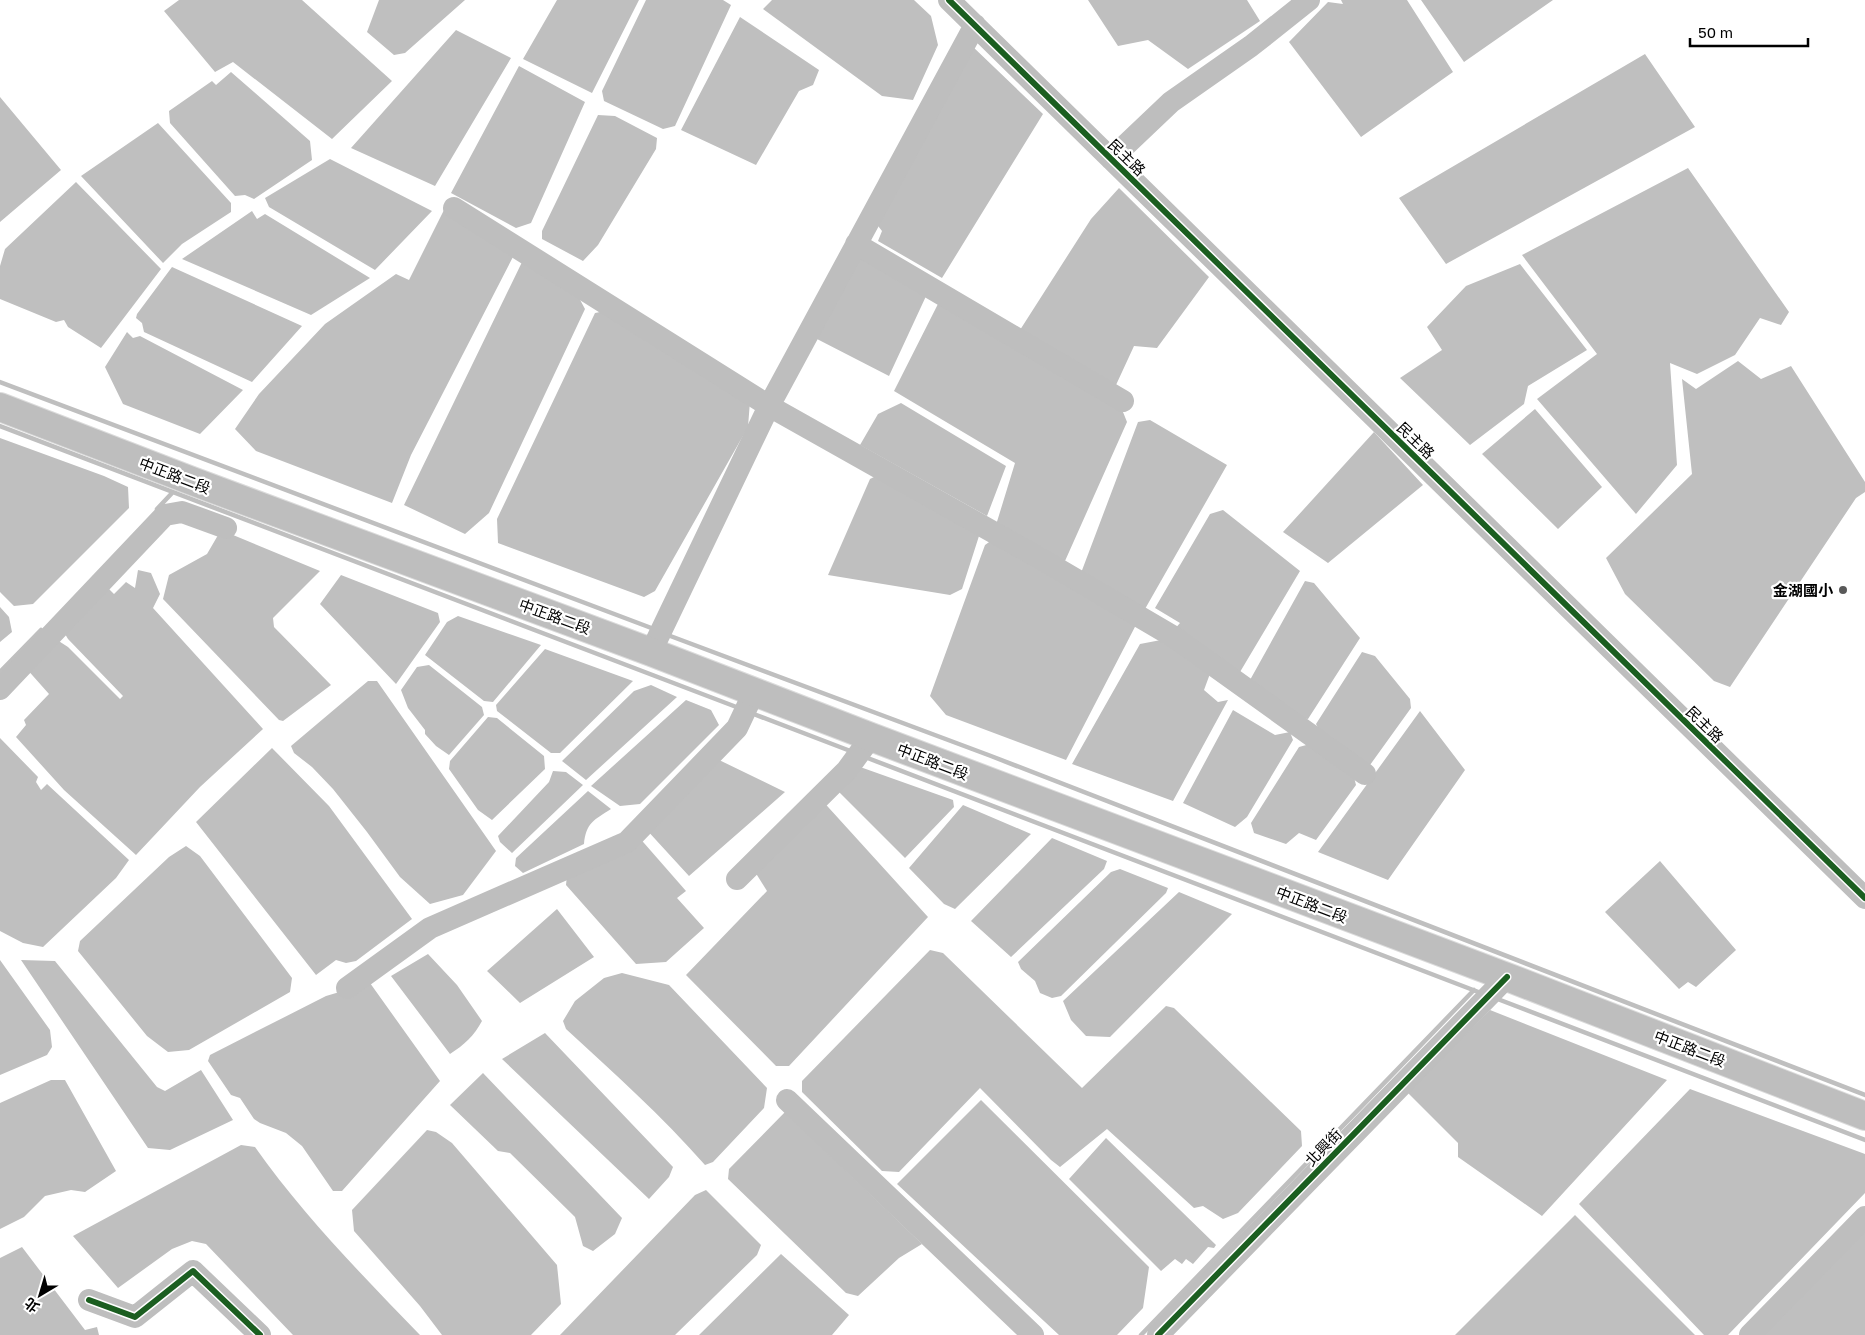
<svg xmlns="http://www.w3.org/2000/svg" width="1865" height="1335" font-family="'Golos Text','Noto Sans TC',sans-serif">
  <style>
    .water { fill: #bfbfbf }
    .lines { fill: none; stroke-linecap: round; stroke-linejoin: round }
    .stream { stroke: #bfbfbf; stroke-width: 4.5 }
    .major-casing { stroke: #dbdbdb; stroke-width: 30 }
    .minor { stroke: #bebebe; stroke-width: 22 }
    .major { stroke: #bebebe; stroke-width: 28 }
    .cycleway-casing { stroke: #fff; stroke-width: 9 }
    .cycleway { stroke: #1b5e20; stroke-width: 6 }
    .poi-dot { fill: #595959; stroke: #fff; stroke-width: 2 }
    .labels { text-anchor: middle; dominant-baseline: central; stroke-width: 4.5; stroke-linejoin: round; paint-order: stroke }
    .street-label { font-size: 15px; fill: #000; stroke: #fff }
    .poi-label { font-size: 15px; font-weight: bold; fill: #000; stroke: #fff; text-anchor: end }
  </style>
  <rect width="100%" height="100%" fill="#fff"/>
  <path class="water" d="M 179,0 L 302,0 L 392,81 L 332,139 L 233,62 L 215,72 L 164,11 Z
    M 379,0 L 465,0 L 405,53 L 394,55 L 367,32 Z
    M 557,0 L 639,0 L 592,93 L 523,59 Z
    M 646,0 L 723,0 L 731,5 L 675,126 L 663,129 L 604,101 L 602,91 Z
    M 772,0 L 914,0 L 931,16 L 938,45 L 913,100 L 882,96 L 763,9 Z
    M 1088,0 L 1247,0 L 1260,21 L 1188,69 L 1148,40 L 1118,46 Z
    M 1341,0 L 1407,0 L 1453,72 L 1361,137 L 1289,42 L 1328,2 L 1343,4 Z
    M 1421,0 L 1553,0 L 1464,62 Z
    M 740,17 L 819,70 L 813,85 L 799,91 L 756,165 L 681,130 Z
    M 456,30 L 511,58 L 435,186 L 351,148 Z
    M 971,45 L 1043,114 L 942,278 L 878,241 L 882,231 L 875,222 Z
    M 1645,54 L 1695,127 L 1446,264 L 1399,198 Z
    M 519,66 L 585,102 L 531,223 L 516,228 L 451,193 Z
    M 231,72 L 310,141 L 312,160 L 254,199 L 245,195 L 235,196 L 170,123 L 169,111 L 212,81 L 216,85 Z
    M 0,97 L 61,170 L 0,222 Z
    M 598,115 L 615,116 L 657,138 L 656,149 L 598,245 L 583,261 L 542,239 L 542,231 Z
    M 158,123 L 231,203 L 231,212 L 182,244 L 163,263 L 81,176 Z
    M 330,159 L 432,211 L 375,270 L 269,207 L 265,198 Z
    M 1688,168 L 1789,312 L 1781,325 L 1760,318 L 1735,355 L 1697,374 L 1670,363 L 1677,465 L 1636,514 L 1537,399 L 1597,354 L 1522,255 Z
    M 76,182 L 161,269 L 101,348 L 68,327 L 64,320 L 56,322 L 0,299 L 0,266 L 5,249 Z
    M 1119,188 L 1209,277 L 1157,348 L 1134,346 L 1116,385 L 1020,330 L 1091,219 Z
    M 444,210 L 515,253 L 411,455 L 392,503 L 256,451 L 235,429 L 259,394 L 325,324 L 396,274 L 409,280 Z
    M 252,211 L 257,219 L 265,214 L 370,278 L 311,315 L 182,259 Z
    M 858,251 L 927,294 L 889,376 L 817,339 Z
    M 523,260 L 578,296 L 585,309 L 489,513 L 465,534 L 404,505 Z
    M 1520,264 L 1587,350 L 1528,386 L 1524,404 L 1470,445 L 1400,378 L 1442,350 L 1427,327 L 1466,286 Z
    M 172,267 L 302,326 L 252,382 L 144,332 L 142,323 L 136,318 L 137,314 Z
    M 941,298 L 1119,402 L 1127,422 L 1065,561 L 996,525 L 1015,463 L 894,391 Z
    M 610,310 L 750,401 L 748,427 L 655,591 L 644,597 L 498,543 L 497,519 L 595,313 Z
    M 127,332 L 133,338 L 140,336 L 243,390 L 200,434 L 123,404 L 105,367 Z
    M 1738,361 L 1761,379 L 1791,366 L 1865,482 L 1865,492 L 1856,498 L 1730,687 L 1714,681 L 1625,594 L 1606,558 L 1692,474 L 1682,379 L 1696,389 Z
    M 901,403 L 1006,466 L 987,516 L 860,445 L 878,414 Z
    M 1535,409 L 1602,487 L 1558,529 L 1482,454 Z
    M 1150,420 L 1227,465 L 1145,609 L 1081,573 L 1138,422 Z
    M 1374,432 L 1423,485 L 1328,563 L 1283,532 Z
    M 0,438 L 104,476 L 128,487 L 129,508 L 33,604 L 14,606 L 0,592 Z
    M 878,475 L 979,536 L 962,589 L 950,595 L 828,575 L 870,479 Z
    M 1223,510 L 1300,571 L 1240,672 L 1173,631 L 1180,623 L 1155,608 L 1210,514 Z
    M 221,530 L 320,571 L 273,618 L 274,627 L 331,685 L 283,721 L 279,720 L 163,599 L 169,575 L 207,554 Z
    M 992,540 L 1138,621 L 1066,760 L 946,715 L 930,696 L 985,545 Z
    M 138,570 L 151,573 L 160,594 L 153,608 L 263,729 L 200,787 L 136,855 L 64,790 L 16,737 L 26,725 L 24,720 L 49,694 L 25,667 L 54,638 L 68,647 L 120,699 L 123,696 L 68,639 L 62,629 L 105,585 L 114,594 L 126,582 L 135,588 Z
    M 341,575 L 438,613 L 440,622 L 396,684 L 320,604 Z
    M 1305,581 L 1314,583 L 1360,638 L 1308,719 L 1299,718 L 1250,680 Z
    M 0,607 L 9,617 L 12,632 L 0,642 Z
    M 458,616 L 541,645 L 493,702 L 484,701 L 425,655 L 447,622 Z
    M 1161,640 L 1211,671 L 1204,690 L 1218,702 L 1228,700 L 1173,801 L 1072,764 L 1140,644 Z
    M 545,649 L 633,681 L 560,753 L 551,753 L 497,711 L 496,705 Z
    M 1362,652 L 1375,656 L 1410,699 L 1411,708 L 1370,765 L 1321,734 L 1316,724 Z
    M 429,665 L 482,707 L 484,715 L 449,755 L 436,746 L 425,734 L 425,730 L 408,708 L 401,690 L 417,667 Z
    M 368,681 L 377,681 L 496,851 L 463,895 L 430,904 L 400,877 L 367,832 L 333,789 L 312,767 L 294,753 L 291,746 Z
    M 651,685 L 677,697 L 586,780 L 562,761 L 634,691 Z
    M 686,700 L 711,710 L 719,725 L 640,804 L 620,806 L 591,786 Z
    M 1233,710 L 1275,735 L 1290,732 L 1293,740 L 1247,817 L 1235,827 L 1183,803 Z
    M 1420,711 L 1465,770 L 1388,880 L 1318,852 Z
    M 488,717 L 497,718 L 544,756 L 545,769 L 492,820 L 478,810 L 449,769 L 450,761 Z
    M 0,738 L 38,777 L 36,782 L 41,790 L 47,784 L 129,860 L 116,878 L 43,947 L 23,943 L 0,931 Z
    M 1310,744 L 1354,777 L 1356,785 L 1316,840 L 1299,833 L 1286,844 L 1254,833 L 1251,823 L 1299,747 Z
    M 272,748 L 329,806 L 412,919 L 356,961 L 346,963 L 336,960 L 316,975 L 196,822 Z
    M 715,758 L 785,792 L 689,876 L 645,828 Z
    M 857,768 L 863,768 L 953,800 L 954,807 L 905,858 L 835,788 Z
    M 553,771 L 566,772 L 583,785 L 512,853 L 500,842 L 498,836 L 549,782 Z
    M 588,791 L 611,809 C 594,820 586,823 584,844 L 523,873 L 515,866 L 516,858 Z
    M 819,797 L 928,917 L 789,1066 L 776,1066 L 686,975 L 767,891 L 747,859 Z
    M 963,805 L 1031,834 L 955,909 L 944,904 L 909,868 Z
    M 637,835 L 686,891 L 677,898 L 704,928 L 666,962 L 636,964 L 566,885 L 567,875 Z
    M 1052,838 L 1107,861 L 1104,869 L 1011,957 L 971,921 Z
    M 186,846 L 200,856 L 292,978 L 290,992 L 189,1050 L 168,1052 L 147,1036 L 78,951 L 80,941 L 169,857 Z
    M 1660,861 L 1736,950 L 1696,987 L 1688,982 L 1679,989 L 1605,912 Z
    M 1120,869 L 1168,888 L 1166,893 L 1061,996 L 1052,998 L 1040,993 L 1035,981 L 1021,969 L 1018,962 L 1111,872 Z
    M 1179,892 L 1232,914 L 1110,1037 L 1086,1036 L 1071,1020 L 1063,1001 Z
    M 557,909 L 594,957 L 520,1003 L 487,971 Z
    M 930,950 L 943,953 L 1082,1088 L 1166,1006 L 1174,1008 L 1301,1131 L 1302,1146 L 1238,1213 L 1223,1219 L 1203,1206 L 1194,1208 L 1107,1129 L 1060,1167 L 1051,1160 L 980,1088 L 899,1172 L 882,1171 L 802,1092 L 802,1081 Z
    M 428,954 L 457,985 L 482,1021 C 474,1036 464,1045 450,1054 L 391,976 Z
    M 0,960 L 50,1030 L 52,1047 L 47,1055 L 0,1075 Z
    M 21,960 L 55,961 L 157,1087 L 165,1091 L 201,1070 L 233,1120 L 170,1150 L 148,1148 Z
    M 622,973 L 669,985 L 767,1088 L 764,1108 L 713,1162 L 705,1165 C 662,1116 614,1073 566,1029 L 563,1021 L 575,1001 L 604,978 Z
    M 370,983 L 440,1081 L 342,1191 L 333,1191 L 302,1146 L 286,1133 L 260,1123 L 254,1119 L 240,1098 L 231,1095 L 208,1061 L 210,1055 L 326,996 Z
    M 1490,1010 L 1667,1080 L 1542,1216 L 1458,1157 L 1458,1143 L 1407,1092 Z
    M 545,1033 L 673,1167 L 669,1177 L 649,1199 L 502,1059 Z
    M 483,1073 L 622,1218 L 615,1234 L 593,1251 L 583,1246 L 575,1217 L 510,1153 L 498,1151 L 450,1105 Z
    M 51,1080 L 65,1080 L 116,1171 L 85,1192 L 71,1190 L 45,1196 L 24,1217 L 0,1229 L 0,1103 Z
    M 1690,1089 L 1865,1154 L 1865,1193 L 1728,1335 L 1704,1335 L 1579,1204 Z
    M 981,1100 L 1149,1267 L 1143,1308 L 1117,1335 L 1059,1335 L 897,1184 Z
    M 785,1112 L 922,1244 L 899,1258 L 858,1296 L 846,1293 L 728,1179 L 729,1169 Z
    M 427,1130 L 436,1132 L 452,1143 L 557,1265 L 561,1304 L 531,1335 L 442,1335 L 420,1306 L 354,1231 L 352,1210 Z
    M 1106,1138 L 1216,1245 L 1214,1248 L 1208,1247 L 1193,1264 L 1186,1259 L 1182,1264 L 1175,1259 L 1161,1271 L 1069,1179 Z
    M 241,1145 L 255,1147 C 303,1215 362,1275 420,1335 L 293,1335 L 206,1244 L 192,1241 L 172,1249 L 118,1288 L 73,1236 Z
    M 706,1190 L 761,1245 L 757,1255 L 675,1335 L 560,1335 L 695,1195 Z
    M 1865,1214 L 1865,1335 L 1747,1335 Z
    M 1575,1215 L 1695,1335 L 1455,1335 Z
    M 22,1247 L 85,1330 L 97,1327 L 99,1335 L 0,1335 L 0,1258 Z
    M 781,1254 L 849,1315 L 832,1335 L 699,1335 Z"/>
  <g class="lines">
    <path class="stream" d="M 0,382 L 654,629
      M 0,426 L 739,708
      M 157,509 L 173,492
      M 665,634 L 991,756 L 1865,1095
      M 0,672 L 41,630
      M 751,713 L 853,752
      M 865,757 L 1481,993
      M 1495,998 L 1865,1140
      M 1141,1335 L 1474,990"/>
    <defs>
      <path id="major" d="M 0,407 L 192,481 L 651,652 L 871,737 L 1507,977 L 1865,1116"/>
    </defs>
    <use href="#major" class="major-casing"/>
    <path class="minor" d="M 949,0 L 1865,898
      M 1111,159 L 1171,102 L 1251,46 L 1309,0
      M 454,208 L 769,406 L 1041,559 L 1174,637 L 1365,774
      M 856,244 L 1123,401
      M 651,652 L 769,406 L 975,25
      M 0,689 L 165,515 L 182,512 L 226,528
      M 737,879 L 847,770 L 871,737
      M 347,988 L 430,928 L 627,842 L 737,728 L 754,692
      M 787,1100 L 1033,1335
      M 89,1300 L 135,1317 L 193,1271 L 260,1335
      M 1158,1335 L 1507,977
      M 1750,1335 L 1865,1217"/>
    <use href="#major" class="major"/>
    <defs>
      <path id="cycleway" d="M 949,0 L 1865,898
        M 89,1300 L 135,1317 L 193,1271 L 260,1335
        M 1158,1335 L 1507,977"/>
    </defs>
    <use href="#cycleway" class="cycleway-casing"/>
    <use href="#cycleway" class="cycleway"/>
  </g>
  <circle class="poi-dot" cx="1843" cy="590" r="5"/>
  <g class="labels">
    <g class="street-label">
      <text transform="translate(1127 157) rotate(44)">民主路</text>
      <text transform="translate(1416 440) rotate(44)">民主路</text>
      <text transform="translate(175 475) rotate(21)">中正路二段</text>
      <text transform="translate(555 616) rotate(20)">中正路二段</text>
      <text transform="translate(1705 724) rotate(44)">民主路</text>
      <text transform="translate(933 761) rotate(21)">中正路二段</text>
      <text transform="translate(1312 904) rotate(21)">中正路二段</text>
      <text transform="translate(1690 1048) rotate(21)">中正路二段</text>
      <text transform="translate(1323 1147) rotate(-46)">北興街</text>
    </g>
    <g class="poi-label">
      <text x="1833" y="590">金湖國小</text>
    </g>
  </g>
  <g transform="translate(40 1295) rotate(218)" stroke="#ffffff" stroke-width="4" paint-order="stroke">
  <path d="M0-4L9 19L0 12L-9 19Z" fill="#000000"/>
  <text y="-8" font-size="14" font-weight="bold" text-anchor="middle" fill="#000000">北</text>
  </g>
  <path d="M1690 38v8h118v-8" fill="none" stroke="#000000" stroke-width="2.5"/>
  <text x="1698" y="38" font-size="15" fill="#000000" stroke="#ffffff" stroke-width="4" paint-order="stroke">50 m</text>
</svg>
